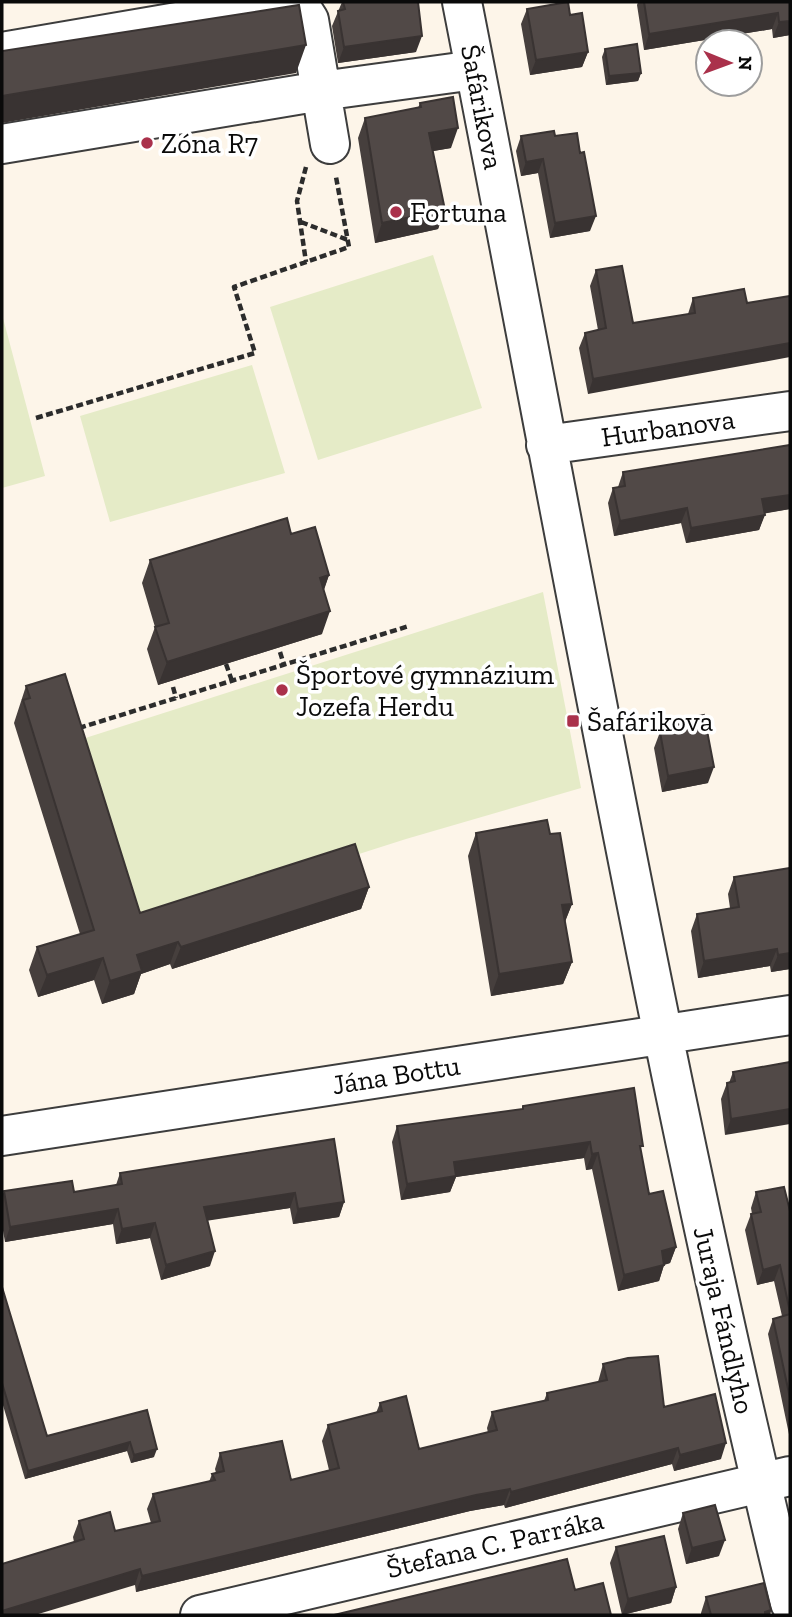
<svg xmlns="http://www.w3.org/2000/svg" width="792" height="1617" font-family="'Zilla Slab',serif">
  <style>
    .pitch { fill: #e5ebc7 }
    .lines { fill: none; stroke-linecap: round; stroke-linejoin: round }
    .minor-casing { stroke: #3d3d3d; stroke-width: 42 }
    .path { stroke: #2c2c2c; stroke-width: 4.5; stroke-dasharray: 7 3.5; stroke-linecap: butt }
    .minor { stroke: #fff; stroke-width: 38 }
    .wall { fill: #463f3d }
    .shaded-wall { fill: #393332 }
    .building { fill: #514947; stroke: #393332; stroke-width: 2 }
    .poi-dot { fill: #aa314b; stroke: #fff; stroke-width: 2.5 }
    .labels { text-anchor: middle; dominant-baseline: central; stroke-width: 7; stroke-linejoin: round; paint-order: stroke }
    .street-label { font-size: 28px; fill: #0a0a0a; stroke: #fff }
    .poi-label { font-size: 28px; fill: #0a0a0a; stroke: #fff; text-anchor: start }
  </style>
  <rect width="100%" height="100%" fill="#fdf5e9"/>
  <path class="pitch" d="M 433,255 L 482,408 L 318,460 L 270,307 Z
    M 3,318 L 45,476 L 2,488 L 2,319 Z
    M 252,365 L 285,473 L 110,522 L 80,416 Z
    M 543,592 L 581,788 L 406,839 L 134,926 L 76,741 Z"/>
  <g class="lines">
    <defs>
      <path id="minor" d="M 462,2 C 567,536 660,1073 790,1603
        M 2,52 L 288,3 L 300,6 L 309,20 L 321,91 L 475,70
        M 2,144 L 321,91 L 330,144
        M 546,445 L 790,411
        M 2,1136 L 790,1015
        M 200,1615 L 790,1476"/>
    </defs>
    <use href="#minor" class="minor-casing"/>
    <path class="path" d="M 306,167 L 297,201 L 306,262
      M 301,222 L 348,240
      M 36,418 L 255,353 L 234,287 L 349,247 L 336,177
      M 280,652 L 284,665
      M 226,664 L 232,681
      M 173,687 L 176,698
      M 79,728 L 409,626"/>
    <use href="#minor" class="minor"/>
  </g>
  <path class="wall" d="M 342,2 L 418,2 L 416,52 L 338,63 L 332,26 Z
    M 638,2 L 790,2 L 790,35 L 773,38 L 772,29 L 644,50 L 637,5 Z
    M 527,9 L 570,15 L 588,52 L 582,67 L 530,75 L 521,24 Z
    M 605,49 L 641,73 L 638,81 L 606,85 L 602,57 Z
    M 420,103 L 451,148 L 433,151 L 445,210 L 438,229 L 375,243 L 358,138 L 365,118 L 418,108 Z
    M 521,136 L 555,136 L 580,153 L 590,231 L 550,238 L 538,173 L 521,176 L 516,151 Z
    M 596,270 L 633,323 L 688,314 L 693,298 L 744,289 L 588,394 L 579,348 L 585,333 L 598,330 L 590,286 Z
    M 790,445 L 790,509 L 765,513 L 759,530 L 686,543 L 681,523 L 614,536 L 608,503 L 613,488 L 618,487 L 623,472 Z
    M 291,534 L 329,575 L 324,590 L 322,634 L 158,685 L 147,649 L 155,627 L 142,583 L 150,560 Z
    M 26,686 L 140,913 L 369,887 L 361,909 L 172,969 L 170,964 L 141,974 L 134,994 L 102,1004 L 94,980 L 38,997 L 29,970 L 37,947 L 80,934 L 14,723 Z
    M 672,721 L 708,783 L 662,792 L 654,748 L 660,732 L 668,731 Z
    M 476,833 L 550,834 L 572,904 L 565,922 L 572,962 L 563,984 L 491,996 L 468,856 Z
    M 790,868 L 790,969 L 771,972 L 770,966 L 698,978 L 691,931 L 697,914 L 730,908 L 728,894 L 734,877 Z
    M 790,1062 L 725,1135 L 721,1099 L 727,1083 L 729,1083 L 733,1072 Z
    M 523,1106 L 641,1152 L 649,1194 L 676,1247 L 670,1263 L 664,1265 L 659,1281 L 618,1291 L 592,1169 L 586,1170 L 584,1158 L 456,1177 L 450,1192 L 401,1200 L 392,1142 L 397,1126 L 522,1109 Z
    M 334,1139 L 344,1202 L 339,1217 L 293,1224 L 290,1208 L 207,1220 L 210,1266 L 161,1280 L 150,1238 L 116,1244 L 113,1224 L 5,1242 L 2,1225 L 2,1196 L 4,1191 L 74,1192 L 116,1185 L 120,1173 Z
    M 756,1192 L 790,1211 L 790,1439 L 768,1334 L 773,1319 L 782,1316 L 774,1281 L 757,1285 L 745,1230 L 751,1214 L 752,1214 L 751,1208 Z
    M 2,1287 L 47,1436 L 147,1410 L 154,1457 L 131,1463 L 127,1451 L 25,1479 L 2,1402 Z
    M 603,1364 L 664,1407 L 721,1459 L 674,1471 L 672,1464 L 505,1508 L 504,1505 L 470,1511 L 136,1592 L 135,1585 L 74,1542 L 73,1537 L 79,1521 L 115,1531 L 151,1523 L 147,1509 L 153,1494 L 209,1482 L 212,1474 L 216,1473 L 215,1469 L 220,1453 L 291,1480 L 329,1470 L 322,1441 L 328,1425 L 376,1413 L 380,1403 L 419,1449 L 488,1433 L 487,1428 L 492,1412 L 544,1401 L 547,1393 L 598,1382 Z
    M 683,1513 L 719,1556 L 686,1564 L 678,1529 Z
    M 616,1547 L 676,1587 L 671,1603 L 622,1615 L 610,1563 Z
    M 706,1597 L 771,1610 L 770,1615 L 701,1615 L 701,1613 Z"/>
  <path class="shaded-wall" d="M 778,13 L 772,29 L 644,50 L 649,34 Z
    M 790,21 L 790,35 L 773,38 L 779,22 Z
    M 422,36 L 416,52 L 338,63 L 344,47 Z
    M 306,45 L 296,73 L 2,123 L 2,96 Z
    M 588,52 L 582,67 L 530,75 L 536,60 Z
    M 641,73 L 638,81 L 606,85 L 609,76 Z
    M 458,128 L 451,148 L 422,153 L 429,133 Z
    M 543,159 L 538,173 L 521,176 L 526,162 Z
    M 445,210 L 438,229 L 375,243 L 382,223 Z
    M 596,216 L 590,231 L 550,238 L 555,223 Z
    M 790,343 L 790,357 L 588,394 L 593,379 Z
    M 790,495 L 790,509 L 756,515 L 762,499 Z
    M 687,508 L 681,523 L 614,536 L 620,521 Z
    M 765,515 L 759,530 L 686,543 L 691,528 Z
    M 329,575 L 321,597 L 320,578 Z
    M 330,611 L 322,634 L 158,685 L 167,662 Z
    M 714,767 L 708,783 L 662,792 L 668,776 Z
    M 369,887 L 361,909 L 172,969 L 181,947 Z
    M 572,904 L 563,926 L 562,905 Z
    M 178,942 L 170,964 L 141,974 L 134,994 L 102,1004 L 110,981 L 137,955 Z
    M 777,949 L 770,966 L 698,978 L 704,961 Z
    M 790,953 L 790,969 L 771,972 L 778,955 Z
    M 103,958 L 94,980 L 38,997 L 47,975 Z
    M 572,962 L 563,984 L 491,996 L 499,974 Z
    M 790,1109 L 790,1124 L 725,1135 L 731,1119 Z
    M 590,1142 L 584,1158 L 456,1177 L 450,1192 L 401,1200 L 407,1184 L 454,1162 Z
    M 598,1153 L 592,1169 L 586,1170 L 592,1154 Z
    M 295,1193 L 290,1208 L 199,1222 L 204,1207 Z
    M 344,1202 L 339,1217 L 293,1224 L 298,1209 Z
    M 118,1209 L 113,1224 L 5,1242 L 10,1227 Z
    M 155,1223 L 150,1238 L 116,1244 L 122,1229 Z
    M 676,1247 L 670,1263 L 656,1267 L 662,1251 Z
    M 215,1251 L 210,1266 L 161,1280 L 166,1265 Z
    M 664,1265 L 659,1281 L 618,1291 L 624,1275 Z
    M 780,1265 L 774,1281 L 757,1285 L 763,1270 Z
    M 130,1442 L 127,1451 L 25,1479 L 28,1471 Z
    M 726,1443 L 721,1459 L 674,1471 L 680,1455 Z
    M 678,1448 L 672,1464 L 505,1508 L 511,1492 Z
    M 157,1449 L 154,1457 L 131,1463 L 134,1455 Z
    M 510,1489 L 504,1505 L 470,1511 L 136,1592 L 142,1576 L 476,1495 Z
    M 725,1540 L 719,1556 L 686,1564 L 692,1548 Z
    M 140,1569 L 135,1585 L 35,1615 L 2,1615 L 2,1611 Z
    M 676,1587 L 671,1603 L 622,1615 L 628,1599 Z
    M 771,1610 L 770,1615 L 763,1615 L 765,1612 Z"/>
  <path class="building" d="M 343,2 L 418,2 L 422,36 L 344,47 L 338,11 L 345,9 Z
    M 568,2 L 570,15 L 582,13 L 588,52 L 536,60 L 527,9 Z
    M 644,2 L 790,2 L 790,21 L 779,22 L 778,13 L 649,34 Z
    M 299,5 L 306,45 L 2,96 L 2,51 Z
    M 637,44 L 641,73 L 609,76 L 605,49 Z
    M 453,97 L 458,128 L 429,133 L 445,210 L 382,223 L 365,118 L 421,107 L 420,103 Z
    M 554,131 L 555,136 L 577,133 L 580,153 L 584,152 L 596,216 L 555,223 L 543,159 L 526,162 L 521,136 Z
    M 622,266 L 633,323 L 695,313 L 693,298 L 744,289 L 747,303 L 790,296 L 790,343 L 593,379 L 585,333 L 606,328 L 596,270 Z
    M 790,445 L 790,495 L 762,499 L 765,515 L 691,528 L 687,508 L 620,521 L 613,488 L 625,486 L 623,472 Z
    M 287,518 L 291,534 L 315,527 L 329,575 L 320,578 L 330,611 L 167,662 L 155,627 L 169,623 L 150,560 Z
    M 65,674 L 140,913 L 355,844 L 369,887 L 181,947 L 178,942 L 137,955 L 142,971 L 110,981 L 103,958 L 47,975 L 37,947 L 94,930 L 23,700 L 30,698 L 26,686 Z
    M 704,715 L 714,767 L 668,776 L 660,732 L 673,730 L 672,721 Z
    M 547,820 L 550,834 L 560,833 L 572,904 L 562,905 L 572,962 L 499,974 L 476,833 Z
    M 790,868 L 790,953 L 778,955 L 777,949 L 704,961 L 697,914 L 739,907 L 734,877 Z
    M 790,1062 L 790,1109 L 731,1119 L 727,1083 L 735,1081 L 733,1072 Z
    M 634,1088 L 643,1146 L 640,1146 L 649,1194 L 663,1191 L 676,1247 L 662,1251 L 664,1265 L 624,1275 L 598,1153 L 592,1154 L 590,1142 L 454,1162 L 456,1176 L 407,1184 L 397,1126 L 523,1109 L 523,1106 Z
    M 334,1139 L 344,1202 L 298,1209 L 295,1193 L 204,1207 L 215,1251 L 166,1265 L 155,1223 L 122,1229 L 118,1209 L 10,1227 L 4,1191 L 72,1181 L 74,1192 L 122,1184 L 120,1173 Z
    M 784,1187 L 790,1211 L 790,1312 L 780,1265 L 763,1270 L 751,1214 L 761,1212 L 756,1192 Z
    M 2,1287 L 47,1436 L 147,1410 L 157,1449 L 134,1455 L 130,1442 L 28,1471 L 2,1383 Z
    M 790,1314 L 790,1398 L 773,1319 Z
    M 658,1356 L 664,1407 L 715,1394 L 726,1443 L 680,1455 L 678,1448 L 511,1492 L 510,1489 L 476,1495 L 142,1576 L 140,1569 L 2,1611 L 2,1564 L 84,1539 L 79,1521 L 110,1512 L 115,1531 L 160,1521 L 153,1494 L 215,1480 L 212,1474 L 224,1471 L 220,1453 L 282,1441 L 291,1480 L 339,1468 L 328,1425 L 382,1411 L 380,1403 L 406,1396 L 419,1449 L 497,1430 L 492,1412 L 548,1400 L 547,1393 L 607,1380 L 603,1364 L 628,1358 Z
    M 715,1505 L 725,1540 L 692,1548 L 683,1513 Z
    M 664,1536 L 676,1587 L 628,1599 L 616,1547 Z
    M 567,1559 L 575,1590 L 603,1583 L 611,1615 L 334,1615 Z
    M 764,1583 L 771,1610 L 765,1612 L 765,1615 L 711,1615 L 706,1597 Z"/>
  <g class="poi-dot">
    <circle cx="147" cy="143" r="7"/>
    <circle cx="396" cy="212" r="7"/>
    <circle cx="282" cy="690" r="7"/>
    <rect x="566" y="714" width="14" height="14" rx="3.5"/>
  </g>
  <g class="labels">
    <g class="street-label">
      <text transform="translate(482 107) rotate(79)">Šafárikova</text>
      <text transform="translate(668 428) rotate(-8)">Hurbanova</text>
      <text transform="translate(396 1075) rotate(-9)">Jána Bottu</text>
      <text transform="translate(724 1320) rotate(77)">Juraja Fándlyho</text>
      <text transform="translate(495 1544) rotate(-13)">Štefana C. Parráka</text>
    </g>
    <g class="poi-label">
      <text x="161" y="143">Zóna R7</text>
      <text x="410" y="212">Fortuna</text>
      <text x="296" y="674">Športové gymnázium<tspan x="296" dy="32">Jozefa Herdu</tspan></text>
      <text x="587" y="721">Šafárikova</text>
    </g>
  </g>
  <rect width="792" height="1617" fill="none" stroke="#0a0a0a" stroke-width="7"/>
  <g transform="translate(729 63) rotate(91)"><circle r="33" fill="#ffffff" stroke="#9d9d9d" stroke-width="2"/>
  <path d="M0-5L12 26L0 18L-12 26Z" fill="#aa314b"/>
  <text y="-10" font-size="19" font-weight="bold" text-anchor="middle" fill="#0a0a0a">N</text>
  </g>
</svg>
